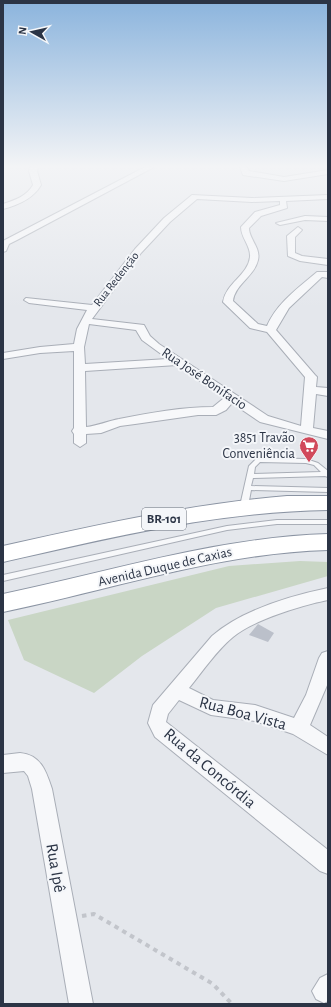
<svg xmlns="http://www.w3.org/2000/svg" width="331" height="1007" font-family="'Alegreya Sans',sans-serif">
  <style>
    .green { fill: #c9d6c5 }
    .building { fill: #bbc0ca }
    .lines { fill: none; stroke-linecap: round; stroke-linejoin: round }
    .lane-casing { stroke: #a9aeb7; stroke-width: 2 }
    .street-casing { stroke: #a9aeb7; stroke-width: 2 }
    .highway-casing { stroke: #8b94a3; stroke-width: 2 }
    .path { stroke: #c2c5cb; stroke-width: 4; stroke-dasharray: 4.5 4.5; stroke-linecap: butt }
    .lane { fill: #f7f8fa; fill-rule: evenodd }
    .street { fill: #f7f8fa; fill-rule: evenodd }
    .highway { fill: #fff; fill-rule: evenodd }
    .labels { text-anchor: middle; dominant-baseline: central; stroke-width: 4; stroke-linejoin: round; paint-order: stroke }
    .far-street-label { font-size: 12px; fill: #2b3445; stroke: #f4f6f9 }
    .shield { fill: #f4f6f9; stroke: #676e7b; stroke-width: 1 }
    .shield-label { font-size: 13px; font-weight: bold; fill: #2b3445 }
    .street-label { font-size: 14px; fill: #2b3445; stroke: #f4f6f9 }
    .poi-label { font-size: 14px; fill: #2b3445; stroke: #f4f6f9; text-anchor: end }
    .near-street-label { font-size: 17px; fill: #2b3445; stroke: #f4f6f9 }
  </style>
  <rect width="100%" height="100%" fill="#e4e7ec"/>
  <path class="green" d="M 300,561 L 328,562 L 328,576 L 216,608 L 142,656 L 94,693 L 24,660 L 8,620 L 229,566 Z"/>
  <path class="building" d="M 258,624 L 274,633 L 268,642 L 249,635 Z"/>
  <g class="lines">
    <defs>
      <path id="lane" d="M 258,458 L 306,459 L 318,463 L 328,471 L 328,477 L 325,476 L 253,478 L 251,486 L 328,488 L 328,492 L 251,490 L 248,506 L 244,508 L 242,508 L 240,506 L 249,466 L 256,459 ZM 260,462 L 306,463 L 314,465 L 321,472 L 254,474 L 255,467 Z
        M 277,520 L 328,520 L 328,524 L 277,524 L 227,530 L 3,581 L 3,575 L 227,526 Z"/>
      <path id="street" d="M 30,167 L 38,167 L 37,171 L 41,185 C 33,199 18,205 3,209 L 3,204 C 15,200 27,196 33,185 L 29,171 Z
        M 145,167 L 154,167 L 17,240 L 9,244 L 6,251 L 3,252 L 3,241 Z
        M 240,167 L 247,167 L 249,171 L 284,177 L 328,170 L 328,174 L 284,181 L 243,175 Z
        M 192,195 L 252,198 L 328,195 L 328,199 L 286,201 L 287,208 L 261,216 L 249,228 C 249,239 261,248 258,260 C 254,277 235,284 233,301 L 258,324 L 267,326 C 277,303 298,288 317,272 L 328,272 L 328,278 L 322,277 L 289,308 L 276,330 L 315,375 L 317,377 L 316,387 L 328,388 L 328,396 L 316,394 L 313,428 L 328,431 L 328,439 L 260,422 L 232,403 L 226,410 L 216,415 L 198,415 L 135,424 L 120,426 L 101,433 L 86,434 L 86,443 L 80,447 L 74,443 L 74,434 L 72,431 L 74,428 L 74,351 L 40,353 L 3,359 L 3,353 L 40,347 L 74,344 L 77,329 L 87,310 L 29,303 L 24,300 L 26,298 L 92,305 L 135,249 L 164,218 ZM 197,199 L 252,202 L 280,201 L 280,205 L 255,212 L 241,227 C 241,238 251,246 250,257 C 248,275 226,283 223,302 L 250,328 L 267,332 L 305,377 L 301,426 L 268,416 L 159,344 L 150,336 L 144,325 L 92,319 L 141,253 L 170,222 ZM 89,324 L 136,330 L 142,340 L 168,359 L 85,364 L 84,347 ZM 177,365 L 224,398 L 213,407 C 182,407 150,413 119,419 C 107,421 98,426 86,427 L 85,371 Z
        M 305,216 L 328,217 L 328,221 L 305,220 L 280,225 L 276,223 Z
        M 298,227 L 302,230 L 295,237 L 295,253 L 302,256 L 328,259 L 328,265 L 300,261 L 288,256 L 287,236 Z
        M 328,588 L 328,600 C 303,605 253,620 233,637 C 216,651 203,671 189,688 L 213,700 L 255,705 L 294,718 L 306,695 L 319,658 L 322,653 L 328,651 L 328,683 L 310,725 L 328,737 L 328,755 L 293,734 L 255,721 L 211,715 L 179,700 L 168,714 L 166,722 L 328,850 L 328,874 L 320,871 L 155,737 L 148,723 L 153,705 L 212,636 C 242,610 290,596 328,588 Z
        M 20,753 C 41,755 46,771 52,789 L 93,1004 L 69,1004 L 32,789 L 28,776 L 24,771 L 3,773 L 3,755 Z
        M 328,974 L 328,1001 L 324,1003 L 316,999 L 312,991 L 320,978 Z"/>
      <path id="highway" d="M 287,496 L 328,496 L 328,510 C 215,512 112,537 3,562 L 3,546 C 97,525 190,504 287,496 Z
        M 328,534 L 328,550 C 217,553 111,590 3,612 L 3,594 C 111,572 218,537 328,534 Z"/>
    </defs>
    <use href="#lane" class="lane-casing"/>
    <use href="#street" class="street-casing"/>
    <use href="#highway" class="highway-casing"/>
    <path class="path" d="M 82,916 L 94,914 L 213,984 L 232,1004"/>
    <use href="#lane" class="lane"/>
    <use href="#street" class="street"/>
    <use href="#highway" class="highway"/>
  </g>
  <linearGradient id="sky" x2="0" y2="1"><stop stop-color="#8bb4dd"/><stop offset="0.54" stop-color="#f3f4f6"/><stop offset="1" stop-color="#f3f4f6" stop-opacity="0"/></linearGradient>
  <rect width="331" height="308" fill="url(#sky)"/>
  <defs>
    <symbol id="supermarket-pin" viewBox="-11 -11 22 30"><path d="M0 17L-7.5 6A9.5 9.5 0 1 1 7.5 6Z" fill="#d1495b" stroke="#f4f6f9"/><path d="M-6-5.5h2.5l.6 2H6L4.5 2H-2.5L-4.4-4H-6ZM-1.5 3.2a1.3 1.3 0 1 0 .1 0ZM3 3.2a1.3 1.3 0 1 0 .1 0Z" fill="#fff"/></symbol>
  </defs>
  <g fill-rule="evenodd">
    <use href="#supermarket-pin" x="298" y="435" width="22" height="30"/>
  </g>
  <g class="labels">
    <g class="far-street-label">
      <text transform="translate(116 279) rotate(-52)">Rua Redenção</text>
    </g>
    <rect class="shield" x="142" y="508" width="44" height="22" rx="3"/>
    <g class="shield-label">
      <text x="164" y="519">BR-101</text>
    </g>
    <g class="street-label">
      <text transform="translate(204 379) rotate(34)">Rua José Bonifacio</text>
      <text transform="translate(165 567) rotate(-13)">Avenida Duque de Caxias</text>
    </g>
    <g class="poi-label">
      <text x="295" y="438">3851 Travão<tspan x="295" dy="16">Conveniência</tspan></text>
    </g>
    <g class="near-street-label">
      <text transform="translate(243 713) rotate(15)">Rua Boa Vista</text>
      <text transform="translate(210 768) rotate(40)">Rua da Concórdia</text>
      <text transform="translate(56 868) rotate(80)">Rua Ipê</text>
    </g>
  </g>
  <rect width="331" height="1007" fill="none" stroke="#2b3445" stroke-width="8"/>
  <g transform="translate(32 32) rotate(278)" stroke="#f4f6f9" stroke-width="3" paint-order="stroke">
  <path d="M0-3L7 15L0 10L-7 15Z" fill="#2b3445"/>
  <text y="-6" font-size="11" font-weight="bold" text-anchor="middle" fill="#2b3445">N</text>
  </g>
</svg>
